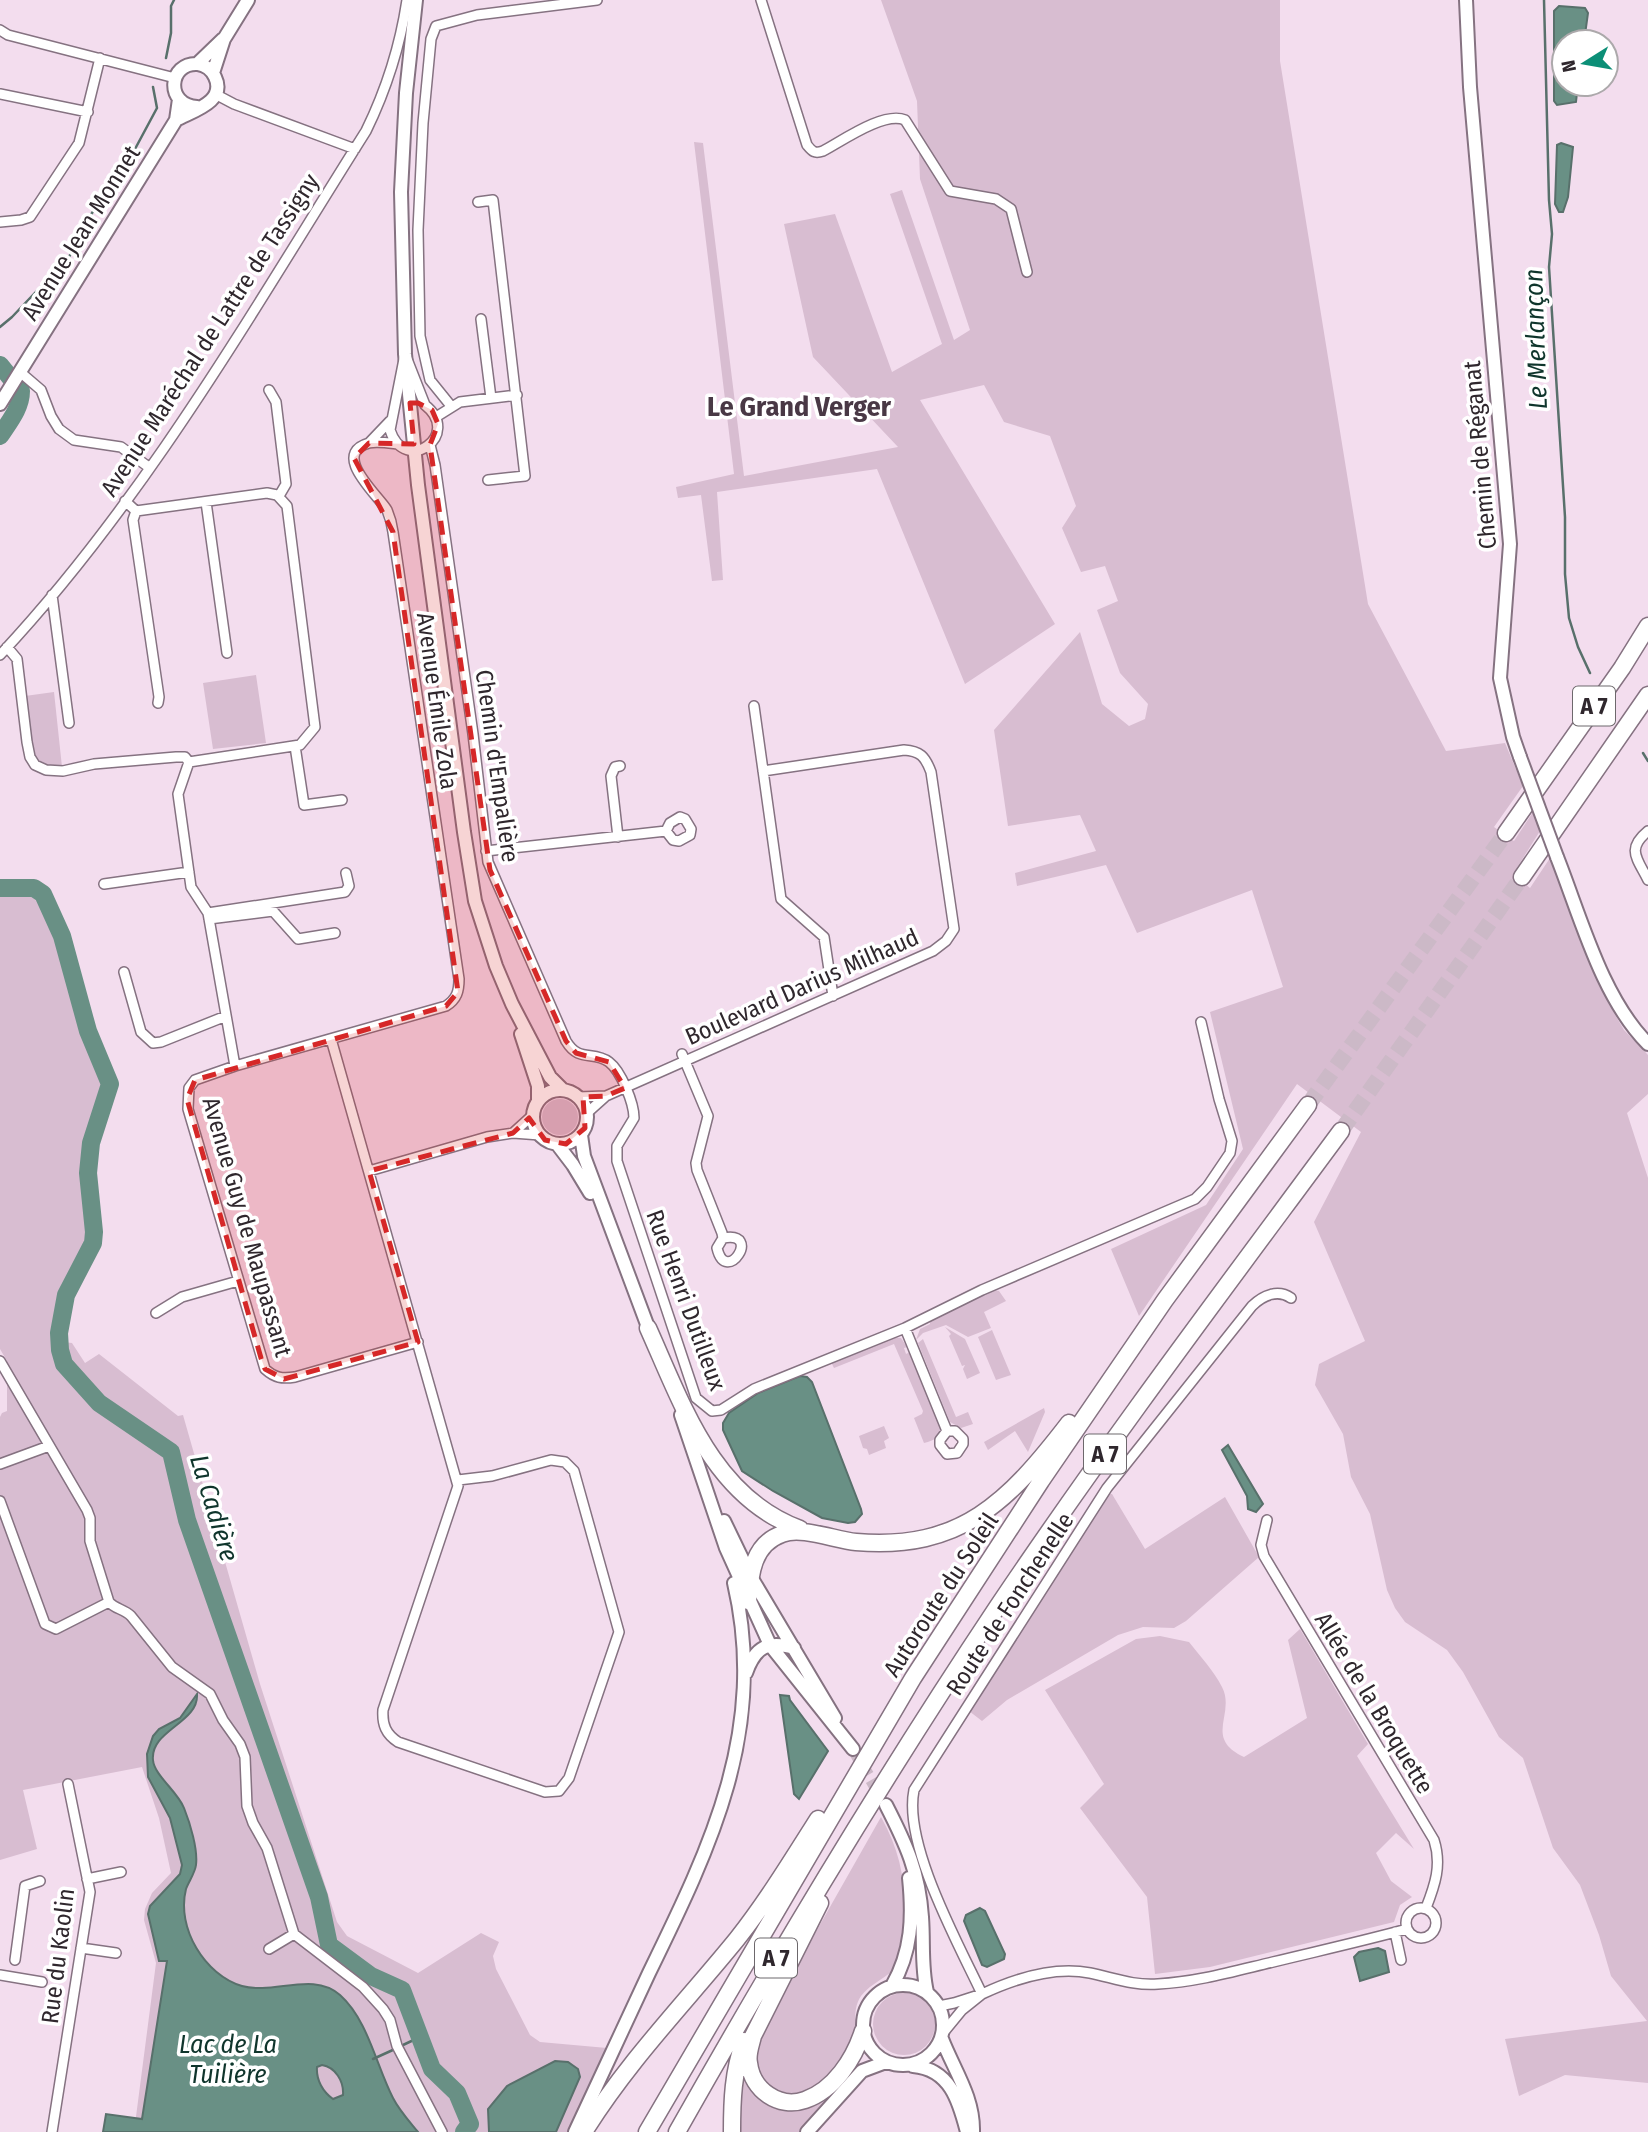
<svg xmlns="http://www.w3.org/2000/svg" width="1648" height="2132" font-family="'Fira Sans Condensed',sans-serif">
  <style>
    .green { fill: #d8bdd1 }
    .water { fill: #699085; stroke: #58706b; stroke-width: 2; fill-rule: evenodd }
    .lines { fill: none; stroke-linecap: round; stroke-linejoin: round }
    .stream { stroke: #58706b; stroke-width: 2.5 }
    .river { stroke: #699085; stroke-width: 18 }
    .secondary-tunnel { stroke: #ccb9c7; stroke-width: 12; stroke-dasharray: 12 6; stroke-linecap: butt }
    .highway-tunnel { stroke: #ccb9c7; stroke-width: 16; stroke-dasharray: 16 8; stroke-linecap: butt }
    .street-casing { stroke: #857281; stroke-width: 12 }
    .secondary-casing { stroke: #857281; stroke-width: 16 }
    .highway-casing { stroke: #857281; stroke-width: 19 }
    .street { stroke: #fff; stroke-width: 9 }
    .secondary { stroke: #fff; stroke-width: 12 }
    .highway { stroke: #fff; stroke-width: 16 }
    .secondary-bridge-casing { stroke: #857281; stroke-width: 16; stroke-linecap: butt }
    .secondary-bridge { stroke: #fff; stroke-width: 12 }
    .marked { fill: #d62828; fill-opacity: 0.2; stroke: #d62828; stroke-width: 5; stroke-dasharray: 14 9; stroke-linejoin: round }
    .labels { text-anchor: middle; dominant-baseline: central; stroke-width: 7; stroke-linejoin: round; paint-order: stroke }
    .shield { fill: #fff; stroke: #6d686c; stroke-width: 2 }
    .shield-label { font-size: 23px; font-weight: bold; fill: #2f272d }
    .street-label { font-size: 24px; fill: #2f272d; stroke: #fff }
    .water-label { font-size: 26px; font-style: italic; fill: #0f352c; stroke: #fff }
    .quarter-label { font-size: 28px; font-weight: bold; fill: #493845; stroke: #fff }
  </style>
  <rect width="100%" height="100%" fill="#f3ddee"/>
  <path class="green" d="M 881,0 L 1280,0 L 1280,61 L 1368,604 L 1446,751 L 1505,743 L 1523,786 L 1494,827 L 1514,841 L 1533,812 L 1540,831 L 1513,874 L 1530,888 L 1550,858 L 1607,1001 L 1624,1030 L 1648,1055 L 1648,1094 L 1627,1113 L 1648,1178 L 1648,2083 L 1565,2075 L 1519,2096 L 1505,2039 L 1647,2021 L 1611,1976 L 1599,1935 L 1580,1885 L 1553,1848 L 1523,1758 L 1499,1737 L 1463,1672 L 1447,1650 L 1405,1622 L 1395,1608 L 1387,1590 L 1370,1514 L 1351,1477 L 1343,1434 L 1315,1385 L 1319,1364 L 1365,1341 L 1314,1222 L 1361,1132 L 1297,1084 L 1139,1316 L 1111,1249 L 1206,1205 L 1243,1149 L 1210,1012 L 1283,987 L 1252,890 L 1137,933 L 1106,865 L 1017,886 L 1015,873 L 1096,851 L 1080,815 L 1008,826 L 994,730 L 1080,632 L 1102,704 L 1129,726 L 1145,719 L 1148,704 L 1120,673 L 1097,610 L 1118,601 L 1105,566 L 1081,572 L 1062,528 L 1076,506 L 1050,436 L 1004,422 L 984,385 L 920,400 L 1055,624 L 965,684 L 877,469 L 717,492 L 723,580 L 712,581 L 701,495 L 678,498 L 676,487 L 734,474 L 694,142 L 703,143 L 744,476 L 898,447 L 813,357 L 784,224 L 835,214 L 892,372 L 942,344 L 890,194 L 902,190 L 954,340 L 970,330 L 920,179 L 917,101 Z
    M 256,675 L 266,743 L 213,749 L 203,683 Z
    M 54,692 L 62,767 C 53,766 42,766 36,758 C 27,748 27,710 25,696 Z
    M 0,890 L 33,890 L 41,895 L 59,935 L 86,1032 L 107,1084 L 90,1141 L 85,1173 L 92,1234 L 90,1243 L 64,1293 L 54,1341 L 72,1343 L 85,1363 L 99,1354 L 178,1416 L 183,1415 L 260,1684 L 337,1922 L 347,1936 L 418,1973 L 481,1933 L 499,1942 L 493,1956 L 496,1969 L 530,2035 L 540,2042 L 607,2048 L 568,2132 L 134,2132 L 156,1963 L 144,1920 L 145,1909 L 152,1893 L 171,1873 L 159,1818 L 142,1767 L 23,1790 L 37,1849 L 0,1860 L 0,1417 L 2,1413 L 7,1411 L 7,1361 L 0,1349 Z
    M542 1117a18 18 0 1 1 36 0a18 18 0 1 1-36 0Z
    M 994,1290 L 999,1291 L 1006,1301 L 984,1312 L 991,1328 L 968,1337 L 946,1325 L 923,1333 L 916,1340 L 920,1329 L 930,1324 L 930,1321 Z
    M 945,1327 L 965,1339 L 980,1373 L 967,1379 L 963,1369 L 965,1365 L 962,1366 L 949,1336 L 951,1334 Z
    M 992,1330 L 1011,1375 L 996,1380 L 978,1337 Z
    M 890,1337 L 901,1338 L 907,1347 L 904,1348 L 906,1354 L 910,1352 L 941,1426 C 940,1438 935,1440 924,1443 L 914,1418 L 922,1414 L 923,1411 L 894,1344 L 834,1368 L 831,1362 Z
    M 923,1339 L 956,1417 L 968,1412 L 973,1424 L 961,1428 L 950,1422 L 918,1343 Z
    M 1044,1408 L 1045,1412 L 1028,1452 L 1015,1431 L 988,1450 L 984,1442 Z
    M 884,1426 L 889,1438 L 884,1441 L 886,1448 L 869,1455 L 867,1449 L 863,1448 L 859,1436 Z
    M 1108,1494 L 1112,1494 L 1145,1549 L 1225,1497 L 1259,1557 L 1186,1621 L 1174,1628 L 1143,1627 L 1118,1635 L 1007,1700 L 982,1721 L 969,1711 Z
    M 1300,1629 L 1368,1744 L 1357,1756 L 1414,1849 L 1396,1833 L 1376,1853 L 1391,1881 L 1412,1897 L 1400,1905 L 1394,1922 L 1210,1967 L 1155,1974 L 1147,1897 L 1080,1808 L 1104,1784 L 1045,1690 L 1136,1639 L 1160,1636 L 1189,1642 C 1200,1656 1214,1671 1222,1687 C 1236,1714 1203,1738 1244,1757 L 1307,1718 L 1288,1640 Z
    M 881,1817 C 909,1866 908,1911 899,1965 C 888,1977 871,1983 861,1996 C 853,2008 856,2020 855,2033 C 855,2049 830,2075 818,2085 C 797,2102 757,2092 755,2062 C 753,2044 764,2026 771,2011 Z
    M873 2024a31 31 0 1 1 62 0a31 31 0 1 1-62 0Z
    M 743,2063 L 750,2087 L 760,2098 L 822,2098 L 831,2101 L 802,2132 L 740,2132 L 740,2097 Z"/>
  <path class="water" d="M 1559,6 L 1585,8 L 1588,13 L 1584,42 L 1564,42 L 1564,84 L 1578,84 L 1576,102 L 1557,105 L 1554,101 L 1554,11 Z
    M 1561,143 L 1573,147 L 1568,197 L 1563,212 L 1559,212 L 1555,204 L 1557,145 Z
    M 800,1376 L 807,1377 L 812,1382 L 861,1509 L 862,1514 L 855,1522 L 848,1523 L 822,1518 L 773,1491 L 742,1471 L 723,1430 L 723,1423 L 729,1413 L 758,1393 Z
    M 1228,1445 L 1263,1504 L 1256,1512 L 1248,1509 L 1247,1496 L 1222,1450 Z
    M 197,1694 C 199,1723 150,1730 153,1760 C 154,1775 178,1792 184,1808 C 190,1823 198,1849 196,1865 C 195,1873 189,1881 186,1889 C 176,1928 205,1975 242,1986 C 274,1995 313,1971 340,1995 C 368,2020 376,2065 393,2098 C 399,2110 409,2121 418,2132 L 103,2132 L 106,2114 L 142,2119 L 167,1961 L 159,1961 L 148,1914 L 150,1906 L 180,1874 L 182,1865 L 170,1818 L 148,1777 L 147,1754 L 153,1736 L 159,1729 L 180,1718 ZM 322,2065 C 335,2067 344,2081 343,2095 L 333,2099 C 323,2092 316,2080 317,2067 Z
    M 780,1695 L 789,1696 L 790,1700 L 828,1751 L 799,1799 L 794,1794 Z
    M 980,1908 L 985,1911 L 1005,1954 L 1004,1959 L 987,1967 L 982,1965 L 964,1921 L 966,1915 Z
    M 1378,1948 L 1385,1951 L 1389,1972 L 1360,1981 L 1354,1957 L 1359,1952 Z
    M 555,2061 L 568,2062 L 578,2069 L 580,2077 L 556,2132 L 489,2132 L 488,2109 L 507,2086 Z"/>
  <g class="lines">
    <path class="stream" d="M 1544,0 L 1549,200 L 1552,234 L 1549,267 L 1565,517 L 1565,574 L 1569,618 L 1578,647 L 1590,673
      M 166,58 L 171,33 L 171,6 L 174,0
      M 0,327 L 12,317 L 69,257 L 86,222 L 135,149 L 157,108 L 153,87
      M 1643,753 L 1648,761
      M 403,2045 L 420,2037
      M 373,2059 L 395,2049"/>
    <path class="river" d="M 0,365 L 21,391 C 21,408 9,422 0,436
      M 0,888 L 34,888 L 43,894 L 62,936 L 88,1031 L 110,1084 L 91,1143 L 88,1173 L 94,1232 L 93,1243 L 66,1295 L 59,1333 L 60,1350 L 64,1364 L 99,1403 L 171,1452 L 187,1520 L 319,1897 L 329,1945 L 371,1976 L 402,1990 L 432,2069 L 457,2093 L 470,2124 L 464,2132"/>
    <path class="secondary-tunnel" d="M 853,1749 L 881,1797"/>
    <path class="highway-tunnel" d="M 1308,1105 L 1506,833
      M 1341,1131 L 1522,877"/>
    <defs>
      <path id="street" d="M 761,0 L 807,145 C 812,151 814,154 823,151 C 842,141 884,111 905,120 L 950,191 L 996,199 L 1011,209 L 1027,272
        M 0,30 L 8,35 L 175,78
        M 0,94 L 88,112
        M 215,94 L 234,104 L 355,149
        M 478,202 L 493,200 L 525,476 L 488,480
        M 0,222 L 21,220 L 30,217 L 79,143 L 100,58
        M 481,319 L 491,398
        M 405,354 L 425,405 C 463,435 405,476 390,430 Z
        M 20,372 L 41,390 L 51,416 L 59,429 L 74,440 L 121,447 L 150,468
        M 269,390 L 276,402 L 286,484 L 279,496
        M 451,406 L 430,380 L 420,336 L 418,230 L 423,123 L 431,39 L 436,26 L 477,15 L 597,0
        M 436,417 L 460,402 L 517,395
        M 369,443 L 390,421
        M 397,444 C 389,443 377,441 369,443 C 330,454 378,495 387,510 C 390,517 392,524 393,532 L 459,979 C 459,991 457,999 446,1006 L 235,1066 L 195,1080 L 189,1088 L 188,1109 L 265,1369 C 275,1378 282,1379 295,1377 L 418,1342
        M 430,445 L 435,465 L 473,734 L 488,862 L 566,1041 C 579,1063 593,1050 609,1062 C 621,1071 634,1103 634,1118 L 617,1146 L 617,1161 L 696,1398 L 712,1411 L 721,1410 L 754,1389 L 905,1328 L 982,1290 L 1195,1199 L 1207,1187 L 1230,1153 L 1232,1141 L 1219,1099 L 1201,1022
        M 125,501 L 136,511 L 267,493 L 277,495 L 287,506 L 315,727 L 300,745 L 189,762 L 178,794 L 191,887 L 208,913 L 235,1066
        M 206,502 L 227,653
        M 136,511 L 133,520 L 159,697 L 158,703
        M 52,595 L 69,723
        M 7,647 L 17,659 L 27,742 L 30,757 L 35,765 L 46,770 L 63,771 L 94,764 L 176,757 L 185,757 L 189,762
        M 0,655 C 146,499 253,310 366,131 C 387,88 400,47 407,0
        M 754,706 L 781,899 L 824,937 L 833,996
        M 295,746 L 304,805 L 342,800
        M 1648,831 C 1626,849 1637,858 1648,880
        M 618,837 L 611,776 L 615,767 L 620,766
        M 486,851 L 666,831 L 673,840 L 679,841 L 690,835 L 691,829 L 685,819 L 680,817 L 670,823 L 666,831
        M 104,884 L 189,872
        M 208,913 L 345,892 L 349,886 L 346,873
        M 209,919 L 273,911 L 298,939 L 335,933
        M 124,972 L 141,1032 L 153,1043 L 161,1042 L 226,1016
        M 331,1039 L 458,1486 L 383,1710 C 382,1725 386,1734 398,1742 L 545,1792 L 559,1791 L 569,1778 L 619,1632 L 574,1471 L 565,1462 L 551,1460 L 492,1476 L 458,1480
        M 682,1054 L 708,1116 L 696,1163 L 697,1170 L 722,1233 L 723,1238 L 717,1248 C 726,1287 763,1230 723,1238
        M 578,1097 L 606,1096
        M 587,1113 L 606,1096 L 933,951 L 946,941 L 954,929 L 931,772 C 925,756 920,751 904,750 L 763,771
        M 513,1133 L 534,1114
        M 369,1171 L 487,1137 L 513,1133 L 540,1135
        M 1291,1298 C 1278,1289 1263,1295 1252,1306 L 1107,1488 L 914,1790 C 903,1844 958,1943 982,1994 C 1014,1979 1055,1966 1090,1973 C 1114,1978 1134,1986 1158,1984 C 1197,1982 1235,1971 1273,1962 C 1318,1951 1363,1941 1407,1929
        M 156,1313 L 182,1297 L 238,1281
        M 905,1328 L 947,1431 L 940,1440 L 940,1445 L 947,1454 L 957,1453 L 963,1444 L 963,1439 L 955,1431 L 947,1431
        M 0,1361 L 87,1510 L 90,1518 L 90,1541 L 109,1602
        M 0,1464 L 49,1446
        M 0,1501 L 45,1624 L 56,1629 L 109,1602
        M 1267,1520 L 1261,1545 L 1264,1556 L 1434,1840 C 1442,1865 1435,1885 1426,1908
        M 109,1602 C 115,1609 124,1609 131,1616 L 172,1667 L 210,1694 L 223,1720 L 240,1744 L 245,1757 L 247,1806 L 253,1823 L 267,1848 L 294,1934 L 363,1987 L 383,2009 L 390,2020 L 397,2046 L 442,2132
        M 87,1879 L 121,1872
        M1406 1923a15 15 0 1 1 30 0a15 15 0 1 1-30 0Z
        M 1395,1932 L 1401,1960
        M 81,1948 L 116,1953
        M 269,1949 L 294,1934
        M 15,1960 L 25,1886 L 40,1881
        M 0,1975 L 42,1982
        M 939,2006 L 954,2003 L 982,1994 L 962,2010 L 943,2033
        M 52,2132 L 90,1892 L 68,1784"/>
      <path id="secondary" d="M 416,0 L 406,93 L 401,192 L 405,354 L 418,485 L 464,832 L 475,901 L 496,966 L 512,1004 L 550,1077 L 563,1090
        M 1466,0 L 1470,87 L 1510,544 L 1500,678 L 1513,737 L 1520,757
        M 197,64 L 223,39
        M 213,73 L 224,39 L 248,0
        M 176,120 C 192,111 227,102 215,77 C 212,70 205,65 198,64 C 168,62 165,105 197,107
        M 0,404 L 176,120 L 179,99
        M 1557,857 C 1581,918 1602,998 1648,1044
        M 521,1034 L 538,1086 L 538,1101
        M533 1117a27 27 0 1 1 54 0a27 27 0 1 1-54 0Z
        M 581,1135 L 584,1156 L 651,1335
        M 557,1144 L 573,1165 L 590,1193
        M 681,1415 L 726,1548 L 770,1645 L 853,1749
        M 724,1521 L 751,1577 L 835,1718
        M 746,1673 C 755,1647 768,1640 794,1648
        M 886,1805 C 906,1844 919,1872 922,1917 C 924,1943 921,1967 927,1992
        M863 2025a40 40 0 1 1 80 0a40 40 0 1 1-80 0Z
        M 892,1986 C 912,1951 913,1917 909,1878
        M 942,2039 C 954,2070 974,2097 973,2132
        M 913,2066 C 950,2069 959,2101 967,2132
        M 575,2132 C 600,2079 624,2026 649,1973 C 711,1846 768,1729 734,1583
        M 807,2132 L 862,2071 L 886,2062"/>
      <path id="highway" d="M 1506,833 L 1622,668 L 1648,626
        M 1522,877 L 1648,695
        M 648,1328 C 683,1406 713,1497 800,1529
        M 748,1601 C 750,1574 753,1544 782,1534 C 801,1526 835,1540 856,1542 C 961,1551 1009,1501 1069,1423
        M 820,1903 L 753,2036 C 751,2045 747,2054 749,2063 C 752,2090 779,2109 805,2100 C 834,2090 854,2059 863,2031
        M 584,2132 C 628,2061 685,2003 737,1939 C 767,1901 792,1860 818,1819
        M 647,2132 L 913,1678 L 1041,1481 L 1165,1300 L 1308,1105
        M 677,2132 C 778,1953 884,1777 998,1606 C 1107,1444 1225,1288 1341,1131
        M 732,2132 C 732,2100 733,2072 744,2041"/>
    </defs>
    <use href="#street" class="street-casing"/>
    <use href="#secondary" class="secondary-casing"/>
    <use href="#highway" class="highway-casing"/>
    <use href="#street" class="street"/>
    <use href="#secondary" class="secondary"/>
    <use href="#highway" class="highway"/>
    <defs>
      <path id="secondary-bridge" d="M 1520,757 L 1557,857"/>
    </defs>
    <use href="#secondary-bridge" class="secondary-bridge-casing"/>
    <use href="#secondary-bridge" class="secondary-bridge"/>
  </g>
  <path class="marked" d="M 410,403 L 418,403 L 432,410 L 438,424 L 430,445 L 490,870 L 566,1041 L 576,1053 L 609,1062 L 625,1088 L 606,1096 L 583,1097 L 585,1128 L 566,1144 L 545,1140 L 529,1118 L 513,1133 L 369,1171 L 418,1342 L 284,1379 L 265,1369 L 261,1358 L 187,1099 L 195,1080 L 446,1006 L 458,992 L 393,532 L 354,458 L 369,443 L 414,444 Z"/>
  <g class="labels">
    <g class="shield">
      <rect x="1573" y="686.5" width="42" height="39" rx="5"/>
      <rect x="1084" y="1434.5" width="42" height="39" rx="5"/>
      <rect x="755" y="1938.5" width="42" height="39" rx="5"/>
    </g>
    <g class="shield-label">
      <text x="1594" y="706">A 7</text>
      <text x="1105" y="1454">A 7</text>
      <text x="776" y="1958">A 7</text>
    </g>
    <g class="street-label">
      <text transform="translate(81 233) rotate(-58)">Avenue Jean Monnet</text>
      <text transform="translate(210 335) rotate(-57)">Avenue Maréchal de Lattre de Tassigny</text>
      <text transform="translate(1480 455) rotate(-95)">Chemin de Réganat</text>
      <text transform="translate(437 701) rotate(82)">Avenue Émile Zola</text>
      <text transform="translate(497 766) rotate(82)">Chemin d'Empalière</text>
      <text transform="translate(802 987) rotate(-24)">Boulevard Darius Milhaud</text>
      <text transform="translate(247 1227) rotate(74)">Avenue Guy de Maupassant</text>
      <text transform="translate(686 1300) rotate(70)">Rue Henri Dutilleux</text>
      <text transform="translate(941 1595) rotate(-57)">Autoroute du Soleil</text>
      <text transform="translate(1010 1604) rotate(-57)">Route de Fonchenelle</text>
      <text transform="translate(1374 1703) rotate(59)">Allée de la Broquette</text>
      <text transform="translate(58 1956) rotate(-83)">Rue du Kaolin</text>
    </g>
    <g class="water-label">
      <text transform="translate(1536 339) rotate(-92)">Le Merlançon</text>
      <text transform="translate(214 1508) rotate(73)">La Cadière</text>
      <text x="228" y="2044">Lac de La<tspan x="228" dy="30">Tuilière</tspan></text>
    </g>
    <g class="quarter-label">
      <text x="799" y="406">Le Grand Verger</text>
    </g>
  </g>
  <g transform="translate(1585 63) rotate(259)"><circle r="33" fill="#ffffff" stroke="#aca9ab" stroke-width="2"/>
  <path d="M0-5L12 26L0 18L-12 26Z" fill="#0c8f77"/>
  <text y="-10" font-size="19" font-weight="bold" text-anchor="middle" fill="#2f272d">N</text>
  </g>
</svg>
